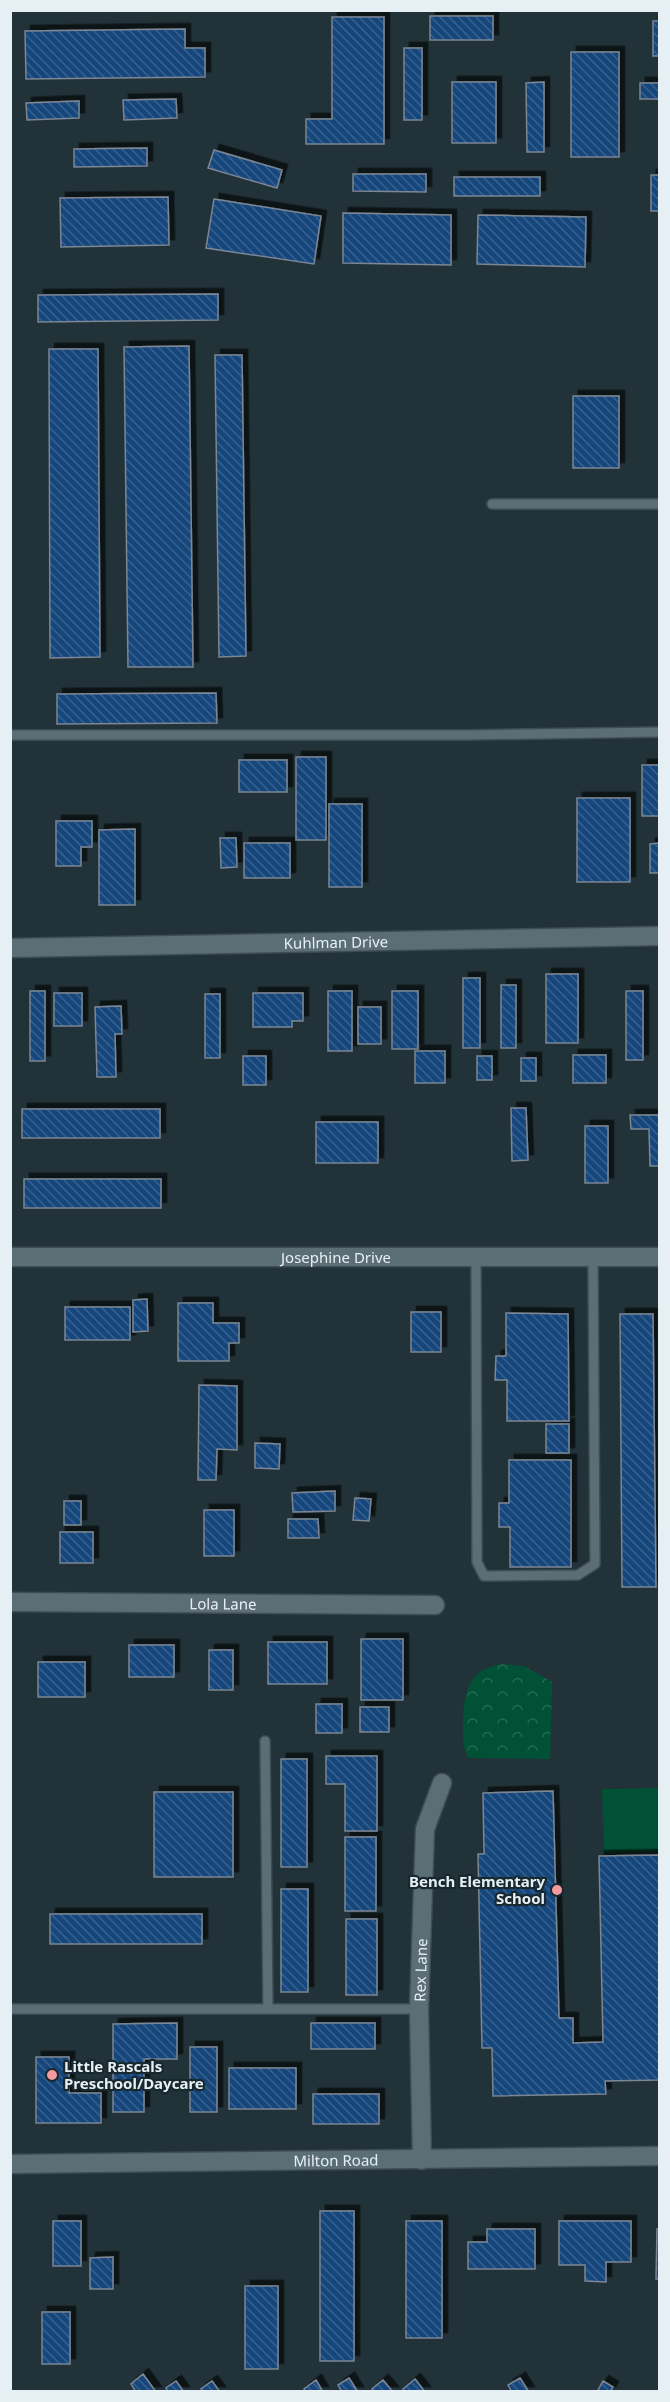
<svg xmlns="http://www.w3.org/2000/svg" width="670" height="2402" font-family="'Noto Sans',sans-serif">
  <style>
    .grass { fill: #005135 }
    .park { fill: url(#park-crowns) }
    .building { fill: url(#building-back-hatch); stroke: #7b8694; stroke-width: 1.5; filter: url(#shadow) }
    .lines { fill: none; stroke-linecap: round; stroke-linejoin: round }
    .lane-casing { stroke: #3e4d52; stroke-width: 12 }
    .street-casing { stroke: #3e4d52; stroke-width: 21 }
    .secondary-casing { stroke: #3e4d52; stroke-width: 21 }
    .lane { stroke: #5c6e75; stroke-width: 9 }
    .street { stroke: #5c6e75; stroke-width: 18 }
    .secondary { stroke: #5c6e75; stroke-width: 18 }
    .poi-dot { fill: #f59b9d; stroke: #17282e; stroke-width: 2 }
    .labels { text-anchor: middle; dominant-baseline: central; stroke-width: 4.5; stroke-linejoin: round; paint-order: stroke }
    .street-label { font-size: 15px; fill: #e6f0f4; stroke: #17282e }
    .poi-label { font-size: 15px; font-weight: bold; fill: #e6f0f4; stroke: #17282e; text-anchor: end }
  </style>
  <defs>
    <pattern id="park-crowns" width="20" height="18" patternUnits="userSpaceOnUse" patternTransform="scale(1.5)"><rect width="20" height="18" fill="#005135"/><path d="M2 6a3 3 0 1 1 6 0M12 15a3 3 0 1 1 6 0" fill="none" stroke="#256a53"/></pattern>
    <pattern id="building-back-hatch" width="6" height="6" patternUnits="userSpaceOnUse" patternTransform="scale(1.5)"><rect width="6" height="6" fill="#17467c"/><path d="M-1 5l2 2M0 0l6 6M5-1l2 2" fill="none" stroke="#39618f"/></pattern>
    <filter id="shadow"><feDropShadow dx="5.5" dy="-5.5" stdDeviation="0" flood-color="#0009"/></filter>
  </defs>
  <rect width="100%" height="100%" fill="#213238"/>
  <path class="grass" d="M 659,1788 L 659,1852 L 604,1853 L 602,1789 Z"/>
  <path class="park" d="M 502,1664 L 524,1666 L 552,1682 L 550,1759 L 468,1758 C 462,1746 463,1736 463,1722 C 464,1692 468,1669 502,1664 Z"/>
  <path class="building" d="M 430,16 L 493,16 L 493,40 L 430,40 Z
    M 332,17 L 384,17 L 384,144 L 306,144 L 306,119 L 332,119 Z
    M 653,21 L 660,21 L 660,56 L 653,56 Z
    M 185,29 L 185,48 L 205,48 L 205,77 L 26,79 L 25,31 Z
    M 404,48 L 422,48 L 422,120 L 404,120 Z
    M 571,52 L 619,52 L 619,157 L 571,157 Z
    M 452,82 L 496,82 L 496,143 L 452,143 Z
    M 544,82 L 544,152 L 527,152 L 526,83 Z
    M 640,83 L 660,83 L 660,99 L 640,99 Z
    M 176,99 L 177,118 L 124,120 L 123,100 Z
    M 79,101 L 79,118 L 27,120 L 26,103 Z
    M 147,148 L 147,166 L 74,167 L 74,149 Z
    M 214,150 L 282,170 L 277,188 L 208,168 Z
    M 353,174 L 426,174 L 426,192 L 353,191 Z
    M 651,175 L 660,175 L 660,211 L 651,211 Z
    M 454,177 L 540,177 L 540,196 L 454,196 Z
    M 168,197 L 169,245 L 61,247 L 60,198 Z
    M 214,199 L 321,216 L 314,264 L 206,248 Z
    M 343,213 L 451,215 L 451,265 L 343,263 Z
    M 478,215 L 586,217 L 585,267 L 477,264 Z
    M 218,294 L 218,320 L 38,322 L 38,295 Z
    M 189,346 L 193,667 L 128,667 L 124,347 Z
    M 49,349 L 98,349 L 100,657 L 50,658 Z
    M 215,355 L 242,355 L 246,656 L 219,657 Z
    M 573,396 L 619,396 L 619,468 L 573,468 Z
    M 216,693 L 217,723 L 57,724 L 57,694 Z
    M 296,757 L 326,757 L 326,840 L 296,840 Z
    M 239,760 L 287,760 L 287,792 L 239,792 Z
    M 642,765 L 660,765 L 660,816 L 642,816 Z
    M 577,798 L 630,798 L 630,882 L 577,882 Z
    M 329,804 L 362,804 L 362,887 L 329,887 Z
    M 56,821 L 92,821 L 92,847 L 81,847 L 81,866 L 56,866 Z
    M 135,829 L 135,905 L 99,905 L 99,830 Z
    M 220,838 L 236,838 L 237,867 L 221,868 Z
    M 244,843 L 290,843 L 290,878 L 244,878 Z
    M 660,843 L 660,873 L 650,873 L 650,844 Z
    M 546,974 L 578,974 L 578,1043 L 546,1043 Z
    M 463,978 L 480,978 L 480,1048 L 463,1048 Z
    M 501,985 L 516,985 L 516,1048 L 501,1048 Z
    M 30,991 L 45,991 L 45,1061 L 30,1061 Z
    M 328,991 L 352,991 L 352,1051 L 328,1051 Z
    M 392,991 L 418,991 L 418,1049 L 392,1049 Z
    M 626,991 L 643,991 L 643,1060 L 626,1060 Z
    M 54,993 L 82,993 L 82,1026 L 54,1026 Z
    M 253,993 L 303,993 L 303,1021 L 292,1021 L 292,1027 L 253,1027 Z
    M 205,994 L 220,994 L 220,1058 L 205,1058 Z
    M 121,1006 L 122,1034 L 115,1034 L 116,1077 L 97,1077 L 95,1007 Z
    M 358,1007 L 381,1007 L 381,1044 L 358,1044 Z
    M 415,1051 L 445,1051 L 445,1083 L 415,1083 Z
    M 573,1055 L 606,1055 L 606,1083 L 573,1083 Z
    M 243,1056 L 266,1056 L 266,1085 L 243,1085 Z
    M 477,1056 L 492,1056 L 492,1080 L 477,1080 Z
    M 521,1058 L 536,1058 L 536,1081 L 521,1081 Z
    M 511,1108 L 526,1108 L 528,1160 L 512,1161 Z
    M 22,1109 L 160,1109 L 160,1138 L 22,1138 Z
    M 630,1115 L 660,1115 L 660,1166 L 650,1166 L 649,1129 L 631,1129 Z
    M 316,1122 L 378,1122 L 378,1163 L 316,1163 Z
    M 585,1126 L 608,1126 L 608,1183 L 585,1183 Z
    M 24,1179 L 161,1179 L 161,1208 L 24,1208 Z
    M 147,1299 L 148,1331 L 133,1332 L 133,1300 Z
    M 178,1303 L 213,1303 L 213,1323 L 239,1323 L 239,1343 L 229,1343 L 229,1361 L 178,1361 Z
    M 65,1307 L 130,1307 L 130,1340 L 65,1340 Z
    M 411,1312 L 441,1312 L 441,1352 L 411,1352 Z
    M 506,1313 L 568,1314 L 569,1421 L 507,1421 L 507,1380 L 495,1380 L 496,1356 L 506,1356 Z
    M 620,1314 L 653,1314 L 656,1587 L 622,1587 Z
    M 199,1385 L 237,1386 L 237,1450 L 217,1449 L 216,1480 L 198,1480 Z
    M 546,1424 L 569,1424 L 569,1453 L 546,1453 Z
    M 255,1443 L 280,1444 L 279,1469 L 255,1468 Z
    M 509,1460 L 571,1460 L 571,1567 L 510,1567 L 510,1527 L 499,1527 L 499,1503 L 509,1503 Z
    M 335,1491 L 335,1511 L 293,1512 L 292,1493 Z
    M 355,1498 L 371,1499 L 369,1521 L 353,1520 Z
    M 64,1501 L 81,1501 L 81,1525 L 64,1525 Z
    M 204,1510 L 234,1510 L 234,1556 L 204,1556 Z
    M 288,1519 L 318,1519 L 319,1538 L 288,1538 Z
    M 60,1532 L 93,1532 L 93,1563 L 60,1563 Z
    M 361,1639 L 403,1639 L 403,1700 L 361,1700 Z
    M 268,1642 L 327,1642 L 327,1684 L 268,1684 Z
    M 129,1645 L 174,1645 L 174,1677 L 129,1677 Z
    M 209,1650 L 233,1650 L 233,1690 L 209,1690 Z
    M 38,1662 L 85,1662 L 85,1697 L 38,1697 Z
    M 316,1704 L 342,1704 L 342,1733 L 316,1733 Z
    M 360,1707 L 389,1707 L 389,1732 L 360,1732 Z
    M 326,1756 L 377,1756 L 377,1831 L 345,1831 L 345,1784 L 326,1784 Z
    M 281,1759 L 307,1759 L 307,1867 L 281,1867 Z
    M 553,1791 L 559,2018 L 573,2018 L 573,2043 L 603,2042 L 599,1856 L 660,1855 L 660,2080 L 605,2081 L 606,2094 L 493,2096 L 492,2048 L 482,2048 L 478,1854 L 484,1854 L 483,1793 Z
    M 154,1792 L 233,1792 L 233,1877 L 154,1877 Z
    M 345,1837 L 376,1837 L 376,1911 L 345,1911 Z
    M 281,1889 L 308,1889 L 308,1992 L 281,1992 Z
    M 50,1914 L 202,1914 L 202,1944 L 50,1944 Z
    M 346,1919 L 377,1919 L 377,1995 L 346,1995 Z
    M 177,2023 L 177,2059 L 144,2059 L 144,2112 L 113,2112 L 113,2024 Z
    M 311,2023 L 375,2023 L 375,2049 L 311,2049 Z
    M 190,2047 L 217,2047 L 217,2112 L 190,2112 Z
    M 36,2057 L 69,2057 L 69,2093 L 101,2093 L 101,2123 L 36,2123 Z
    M 229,2068 L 296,2068 L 296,2109 L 229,2109 Z
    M 313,2094 L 379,2094 L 379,2124 L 313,2124 Z
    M 320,2211 L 354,2211 L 354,2361 L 320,2361 Z
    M 53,2221 L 81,2221 L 81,2266 L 53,2266 Z
    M 406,2221 L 442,2221 L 442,2338 L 406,2338 Z
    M 559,2221 L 631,2221 L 631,2262 L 606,2262 L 606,2282 L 585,2281 L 585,2265 L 559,2265 Z
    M 487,2229 L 535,2229 L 535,2269 L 468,2269 L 468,2242 L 487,2242 Z
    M 657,2229 L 660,2229 L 660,2279 L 656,2279 Z
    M 113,2257 L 113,2289 L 90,2289 L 90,2258 Z
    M 245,2286 L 278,2286 L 278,2369 L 245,2369 Z
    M 42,2312 L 70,2312 L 70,2364 L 42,2364 Z
    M 143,2374 L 156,2392 L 136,2392 L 131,2384 Z
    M 349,2378 L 358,2392 L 342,2392 L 338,2385 Z
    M 520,2378 L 529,2392 L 512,2392 L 508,2385 Z
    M 415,2379 L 425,2392 L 406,2392 L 403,2389 Z
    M 316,2380 L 323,2392 L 306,2392 L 304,2389 Z
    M 383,2380 L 393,2392 L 374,2392 L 372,2389 Z
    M 176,2381 L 184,2392 L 168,2392 L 166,2388 Z
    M 212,2381 L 220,2392 L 203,2392 L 201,2389 Z
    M 603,2381 L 613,2387 L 610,2392 L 597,2392 Z"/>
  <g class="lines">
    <defs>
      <path id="lane" d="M 492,504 L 660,504
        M 10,735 L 468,735 L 660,732
        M 476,1257 L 477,1562 L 484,1576 L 578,1575 L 595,1564 L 593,1257
        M 265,1741 L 268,2009
        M 10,2009 L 419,2009"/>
      <g id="street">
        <path id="s1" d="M 10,948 L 660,936"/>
        <path id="s2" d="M 10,1257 L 660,1257"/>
        <path id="s3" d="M 10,1602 L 435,1605"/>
        <path id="s4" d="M 422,2160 L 419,2009 L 425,1829 L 442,1783"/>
      </g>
      <g id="secondary">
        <path id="s5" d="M 10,2164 L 660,2156"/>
      </g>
    </defs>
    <use href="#lane" class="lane-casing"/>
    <use href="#street" class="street-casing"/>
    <use href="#secondary" class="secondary-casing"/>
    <use href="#lane" class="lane"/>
    <use href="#street" class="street"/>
    <use href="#secondary" class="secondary"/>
  </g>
  <g class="poi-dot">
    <circle cx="557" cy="1890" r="6"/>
    <circle cx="52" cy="2075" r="6"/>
  </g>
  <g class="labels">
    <g class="street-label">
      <text stroke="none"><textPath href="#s1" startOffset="326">Kuhlman Drive</textPath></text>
      <text stroke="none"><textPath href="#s2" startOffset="326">Josephine Drive</textPath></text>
      <text stroke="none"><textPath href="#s3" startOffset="213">Lola Lane</textPath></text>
      <text stroke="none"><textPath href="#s4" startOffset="190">Rex Lane</textPath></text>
      <text stroke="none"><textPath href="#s5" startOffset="326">Milton Road</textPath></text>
    </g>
    <g class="poi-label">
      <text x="545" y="1881">Bench Elementary<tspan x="545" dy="17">School</tspan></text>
      <text x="64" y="2066" text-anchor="start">Little Rascals<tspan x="64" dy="17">Preschool/Daycare</tspan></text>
    </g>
  </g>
  <rect width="670" height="2402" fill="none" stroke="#e6f0f4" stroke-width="24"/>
</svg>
